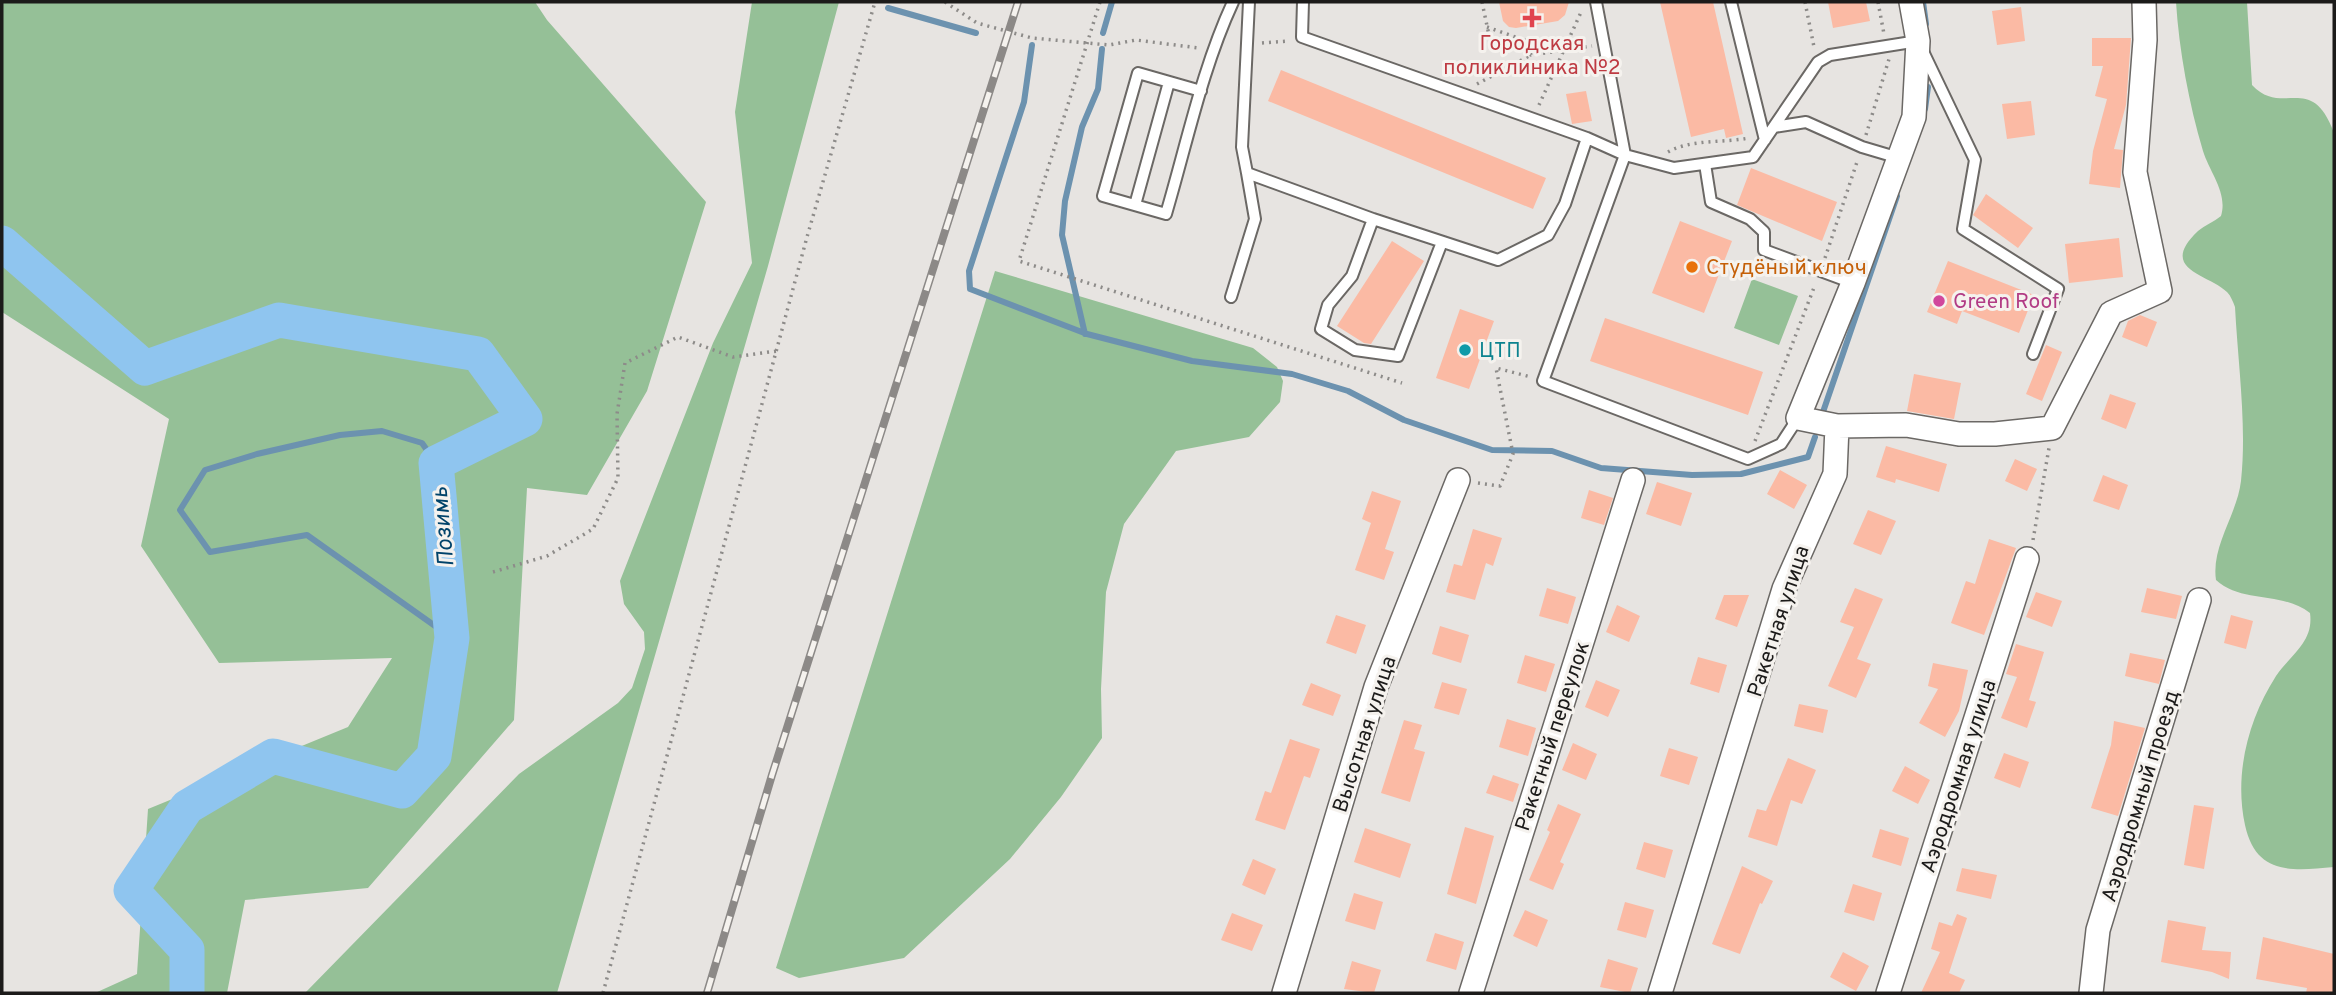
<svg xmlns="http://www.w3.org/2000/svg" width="2336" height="995" font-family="Overpass,sans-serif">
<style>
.green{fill:#95c097}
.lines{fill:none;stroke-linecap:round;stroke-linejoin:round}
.stream{stroke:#6c92af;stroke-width:6}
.river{stroke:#8fc5ef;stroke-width:35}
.building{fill:#fbbaa4}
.lane-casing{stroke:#6b6865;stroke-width:14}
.street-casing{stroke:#6b6865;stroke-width:26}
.path{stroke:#8d8b89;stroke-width:3.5;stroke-dasharray:2 5;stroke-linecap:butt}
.lane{stroke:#fff;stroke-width:10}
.street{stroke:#fff;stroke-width:23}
.rail-casing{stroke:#8c8987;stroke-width:8}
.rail{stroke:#f5f2ee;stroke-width:5;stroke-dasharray:16;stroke-linecap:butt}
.health-dot{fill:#e0444e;stroke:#f5f2ee;stroke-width:2.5}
.food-dot{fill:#e8710a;stroke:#f5f2ee;stroke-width:2.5}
.hotel-dot{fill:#d1479c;stroke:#f5f2ee;stroke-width:2.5}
.culture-dot{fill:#0f9aa8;stroke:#f5f2ee;stroke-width:2.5}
.labels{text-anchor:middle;stroke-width:6;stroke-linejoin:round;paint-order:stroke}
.health-label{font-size:21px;fill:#be3a42;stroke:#f5f2ee}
.food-label{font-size:21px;fill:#c56008;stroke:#f5f2ee;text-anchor:start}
.hotel-label{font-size:21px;fill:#b23c85;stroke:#f5f2ee;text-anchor:start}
.culture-label{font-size:21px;fill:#0d838f;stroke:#f5f2ee;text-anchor:start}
.street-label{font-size:21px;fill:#1c1b1a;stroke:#f5f2ee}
.water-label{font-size:23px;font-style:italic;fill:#00436a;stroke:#f5f2ee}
</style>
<rect width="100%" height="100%" fill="#e7e4e1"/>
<!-- green -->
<path class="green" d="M2,2H535L547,20L706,202L647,391L587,495L527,488L514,720L368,888L245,900L227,993H95L137,974L148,809L348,727L392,658L219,663L141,546L169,419L2,312Z
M752,2H839L768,266L557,993H305L519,774L618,703L632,688L645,649L644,632L624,604L620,581L713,343L752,263L735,112Z
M2176,2H2247L2252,85C2283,118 2311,71 2334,133V867C2291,871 2256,875 2245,825C2234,774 2248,720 2276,676C2291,654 2314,642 2310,613C2282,591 2243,604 2216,580C2211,546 2237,515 2241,481C2247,425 2238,364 2235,307C2233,302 2231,296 2227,292C2209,274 2157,270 2198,231C2205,225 2214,222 2221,216C2228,193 2210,173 2203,151C2189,104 2179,50 2176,2Z
M995,271L1253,348L1277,367L1283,381L1280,402L1249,437L1176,451L1124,524L1106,592L1101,689L1102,738L1061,797L1010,859L904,958L799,978L776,968Z
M1752,279L1798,296L1779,345L1734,328Z"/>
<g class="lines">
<!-- stream -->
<path class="stream" d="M1923,2L1926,24
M888,8L976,33
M1103,33L1112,2
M1032,45L1024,102L969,271L970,289L1087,334L1192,361L1292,374L1348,391L1404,420L1492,450L1552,451L1601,468L1692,475L1741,474L1808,457L1815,437
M1925,109L1928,87
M1085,334L1062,235L1065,201L1082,127L1098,89L1102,49
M1823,412L1897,196
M436,463L422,443L382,431L340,435L257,454L205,470L180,510L210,552L307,535L452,638"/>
<!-- river -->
<path class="river" d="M2,243L145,368L279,320L478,354L525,419L436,463L452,638L434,756L402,791L273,756L187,807L131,890L187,950V993"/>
</g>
<!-- building -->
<path class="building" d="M1499,2H1569L1565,15L1558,21L1516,28L1509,27L1503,21Z
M1660,2H1713L1743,134L1726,138L1724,129L1691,137Z
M1828,2H1866L1870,21L1833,28Z
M2021,7L2025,41L1997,45L1992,11Z
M2092,38H2131L2126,105L2114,149L2123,150L2120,188L2089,184L2093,151L2107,99L2095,96L2103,66H2092Z
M1281,70L1546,178L1533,209L1268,101Z
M1586,91L1592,121L1572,124L1566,94Z
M2031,101L2035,135L2007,139L2002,104Z
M1751,168L1837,202L1822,241L1737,205Z
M1986,194L2033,228L2018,248L1973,215Z
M1680,221L1732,241L1704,313L1652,293Z
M2119,238L2123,277L2069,283L2065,244Z
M1392,241L1424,261L1371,344L1364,343L1337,326Z
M1948,261L2034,295L2019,333L1962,311L1957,324L1927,312Z
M1460,309L1494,321L1469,389L1436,378Z
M2140,315L2157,322L2147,347L2122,337L2128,321Z
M1605,318L1763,372L1748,415L1590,361Z
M2046,345L2062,352L2042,401L2026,394Z
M1914,374L1961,383L1954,419L1907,411Z
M2110,394L2136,403L2126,429L2101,419Z
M1886,446L1947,464L1939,492L1896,479L1895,483L1876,477Z
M2015,459L2037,469L2027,491L2005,481Z
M1780,470L1807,485L1794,509L1767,494Z
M2103,475L2128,485L2119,510L2093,501Z
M1657,482L1692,493L1681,526L1646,514Z
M1589,490L1613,498L1604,525L1581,518Z
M1372,491L1401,501L1385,549L1394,552L1384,580L1355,570L1371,523L1362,519Z
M1868,510L1896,521L1881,555L1853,544Z
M1473,529L1502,538L1493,566L1486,563L1475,600L1446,592L1454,564L1462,566Z
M1989,539L2016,548L1984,635L1951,623L1966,581L1975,584Z
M1547,588L1576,597L1568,624L1539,616Z
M1855,588L1883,599L1857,659L1871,664L1856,698L1828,686L1854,627L1840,622Z
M2147,588L2182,596L2176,619L2141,612Z
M2036,592L2062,601L2052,627L2026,617Z
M1724,595H1749L1737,627L1715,619Z
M1617,605L1640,616L1629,642L1606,632Z
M1336,615L1366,625L1356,654L1326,643Z
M2231,615L2253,621L2246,649L2224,643Z
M1440,626L1469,635L1461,663L1432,654Z
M2016,644L2044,652L2029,700L2036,702L2027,728L2001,718L2017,677L2006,674Z
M2130,653L2165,660L2159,684L2125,676Z
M1525,655L1555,664L1546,692L1517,683Z
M1698,657L1727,665L1719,693L1690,684Z
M1933,663L1968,670L1959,711L1945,737L1919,723L1938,689L1928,686Z
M1596,680L1620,690L1608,717L1585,707Z
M1442,682L1467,689L1459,715L1434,708Z
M1311,683L1341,695L1333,716L1302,705Z
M1799,704L1828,710L1823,733L1794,726Z
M1507,719L1536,728L1528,756L1499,747Z
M1404,720L1422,725L1414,749L1425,752L1410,802L1381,793Z
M2114,721L2145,728L2118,816L2091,808L2111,745Z
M1290,739L1320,749L1310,778L1304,776L1285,830L1255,820L1265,791L1271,793Z
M1573,743L1597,754L1586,780L1562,770Z
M1669,748L1698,757L1689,785L1660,776Z
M2004,753L2029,762L2020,788L1994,778Z
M1788,758L1816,770L1802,804L1791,800L1777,846L1748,837L1757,809L1766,811Z
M1905,766L1930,780L1918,804L1892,791Z
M1493,775L1519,784L1513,802L1486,793Z
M1558,804L1581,814L1560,862L1564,864L1553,890L1529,880L1550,832L1547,830Z
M2194,805L2214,808L2204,869L2184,865Z
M1465,827L1494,836L1476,904L1447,894Z
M1365,828L1411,844L1400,878L1354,862Z
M1880,829L1909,838L1901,866L1872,857Z
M1644,842L1673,850L1665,878L1636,869Z
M1253,859L1276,869L1265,895L1242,885Z
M1742,866L1773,881L1762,904L1760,903L1740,954L1712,944Z
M1962,868L1997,875L1991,899L1956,891Z
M1853,884L1882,893L1874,921L1844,912Z
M1354,893L1383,902L1375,930L1345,921Z
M1625,902L1654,910L1646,938L1617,930Z
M1525,910L1548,920L1537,947L1513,936Z
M1232,913L1263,925L1252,951L1221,940Z
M1957,914L1967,918L1949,973L1965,980L1959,993H1921L1940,952L1931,949L1939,922L1952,926Z
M2168,920L2206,927L2202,950L2231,952L2229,979L2212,972L2161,962Z
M1435,933L1464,942L1456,970L1426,961Z
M2263,937L2334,954V993H2306L2307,988L2256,979Z
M1843,952L1869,966L1856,991L1830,977Z
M1608,959L1638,968L1630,993L1600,987Z
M1352,961L1381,970L1374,993L1344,989Z"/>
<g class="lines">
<!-- lane casing -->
<g class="lane-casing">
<path id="lane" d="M1249,2L1242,147L1247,173L1373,219L1498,260L1548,235L1565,204L1587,138
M1303,2L1302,37L1587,138L1625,155L1674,168L1753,157L1818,62L1830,55L1918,41L1975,160L1963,229L2058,289L2033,354
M1596,2L1625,155L1543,381L1748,459L1781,444L1798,418
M1731,2L1765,140
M1201,91L1138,73L1103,196L1166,214C1187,143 1202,69 1233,2
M1774,127L1806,122L1862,147L1899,158
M1705,164L1711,202L1750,219L1764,232V250L1853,283
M1135,205L1169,82
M1373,219L1352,276L1328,305L1321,329L1355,350L1398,356L1442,242
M1231,297L1255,219L1247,173"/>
</g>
<!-- street casing -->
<g class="street-casing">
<path id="street" d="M1837,426L1906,425L1959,434H1995L2052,428L2111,313L2160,291L2135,172L2145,40L2144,2
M1284,993L1376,687L1458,480
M1471,993L1633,480
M1660,993L1784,589L1835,474L1837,426L1798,418L1853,283L1914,117L1918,41L1911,2
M1888,993L2027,559
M2091,993L2098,930L2199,600"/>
</g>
<!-- path -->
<path class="path" d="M945,2L977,23L1032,38L1109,45L1136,40L1199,48
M1100,2L1019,261L1402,383
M1482,2L1490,40L1500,48L1526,40
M1805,2L1814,47
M1878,2L1884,34
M1487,27L1524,40
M1526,40L1531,55L1592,46
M1262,43L1289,41
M1477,84L1531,55
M1539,105L1582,10
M1866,135L1889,59
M1668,152C1691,139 1723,143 1749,138
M1825,258L1858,159
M1755,441L1815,285
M1478,483L1500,486L1513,454L1496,368L1531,377
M2033,540L2049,448
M493,572L547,556L593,529L618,478L617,414L625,363L678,337L733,357L777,351
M603,993L807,237L875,2"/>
<!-- lane -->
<use href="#lane" class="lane"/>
<!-- street -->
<use href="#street" class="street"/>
<!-- rail casing -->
<g class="rail-casing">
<path id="rail" d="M707,993L772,775L1018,2"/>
</g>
<!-- rail -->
<use href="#rail" class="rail"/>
</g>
<!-- markers -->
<path class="health-dot" d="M1528.5 7.5h7v7h7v7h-7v7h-7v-7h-7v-7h7z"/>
<circle class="food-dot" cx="1692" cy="267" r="7"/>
<circle class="hotel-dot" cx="1939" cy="301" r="7"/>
<circle class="culture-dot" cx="1465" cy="350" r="7"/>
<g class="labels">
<!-- health labels -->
<g class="health-label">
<text x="1532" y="50">Городская<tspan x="1532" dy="24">поликлиника №2</tspan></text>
</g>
<!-- food labels -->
<g class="food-label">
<text x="1706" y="274">Студёный ключ</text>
</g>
<!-- hotel labels -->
<g class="hotel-label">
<text x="1953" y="308">Green Roof</text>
</g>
<!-- culture labels -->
<g class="culture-label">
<text x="1479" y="357">ЦТП</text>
</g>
<!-- street labels -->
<g class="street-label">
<text transform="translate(1778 621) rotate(-72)" y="7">Ракетная улица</text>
<text transform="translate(1364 734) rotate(-72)" y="7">Высотная улица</text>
<text transform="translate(1552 736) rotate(-72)" y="7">Ракетный переулок</text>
<text transform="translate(1958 776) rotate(-72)" y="7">Аэродромная улица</text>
<text transform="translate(2140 796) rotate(-73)" y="7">Аэродромный проезд</text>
</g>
<!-- water labels -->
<g class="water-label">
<text transform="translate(442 527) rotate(-95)" y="8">Позимь</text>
</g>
</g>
<!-- border -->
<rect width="2336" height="995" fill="none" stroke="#1c1b1a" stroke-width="7"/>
</svg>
